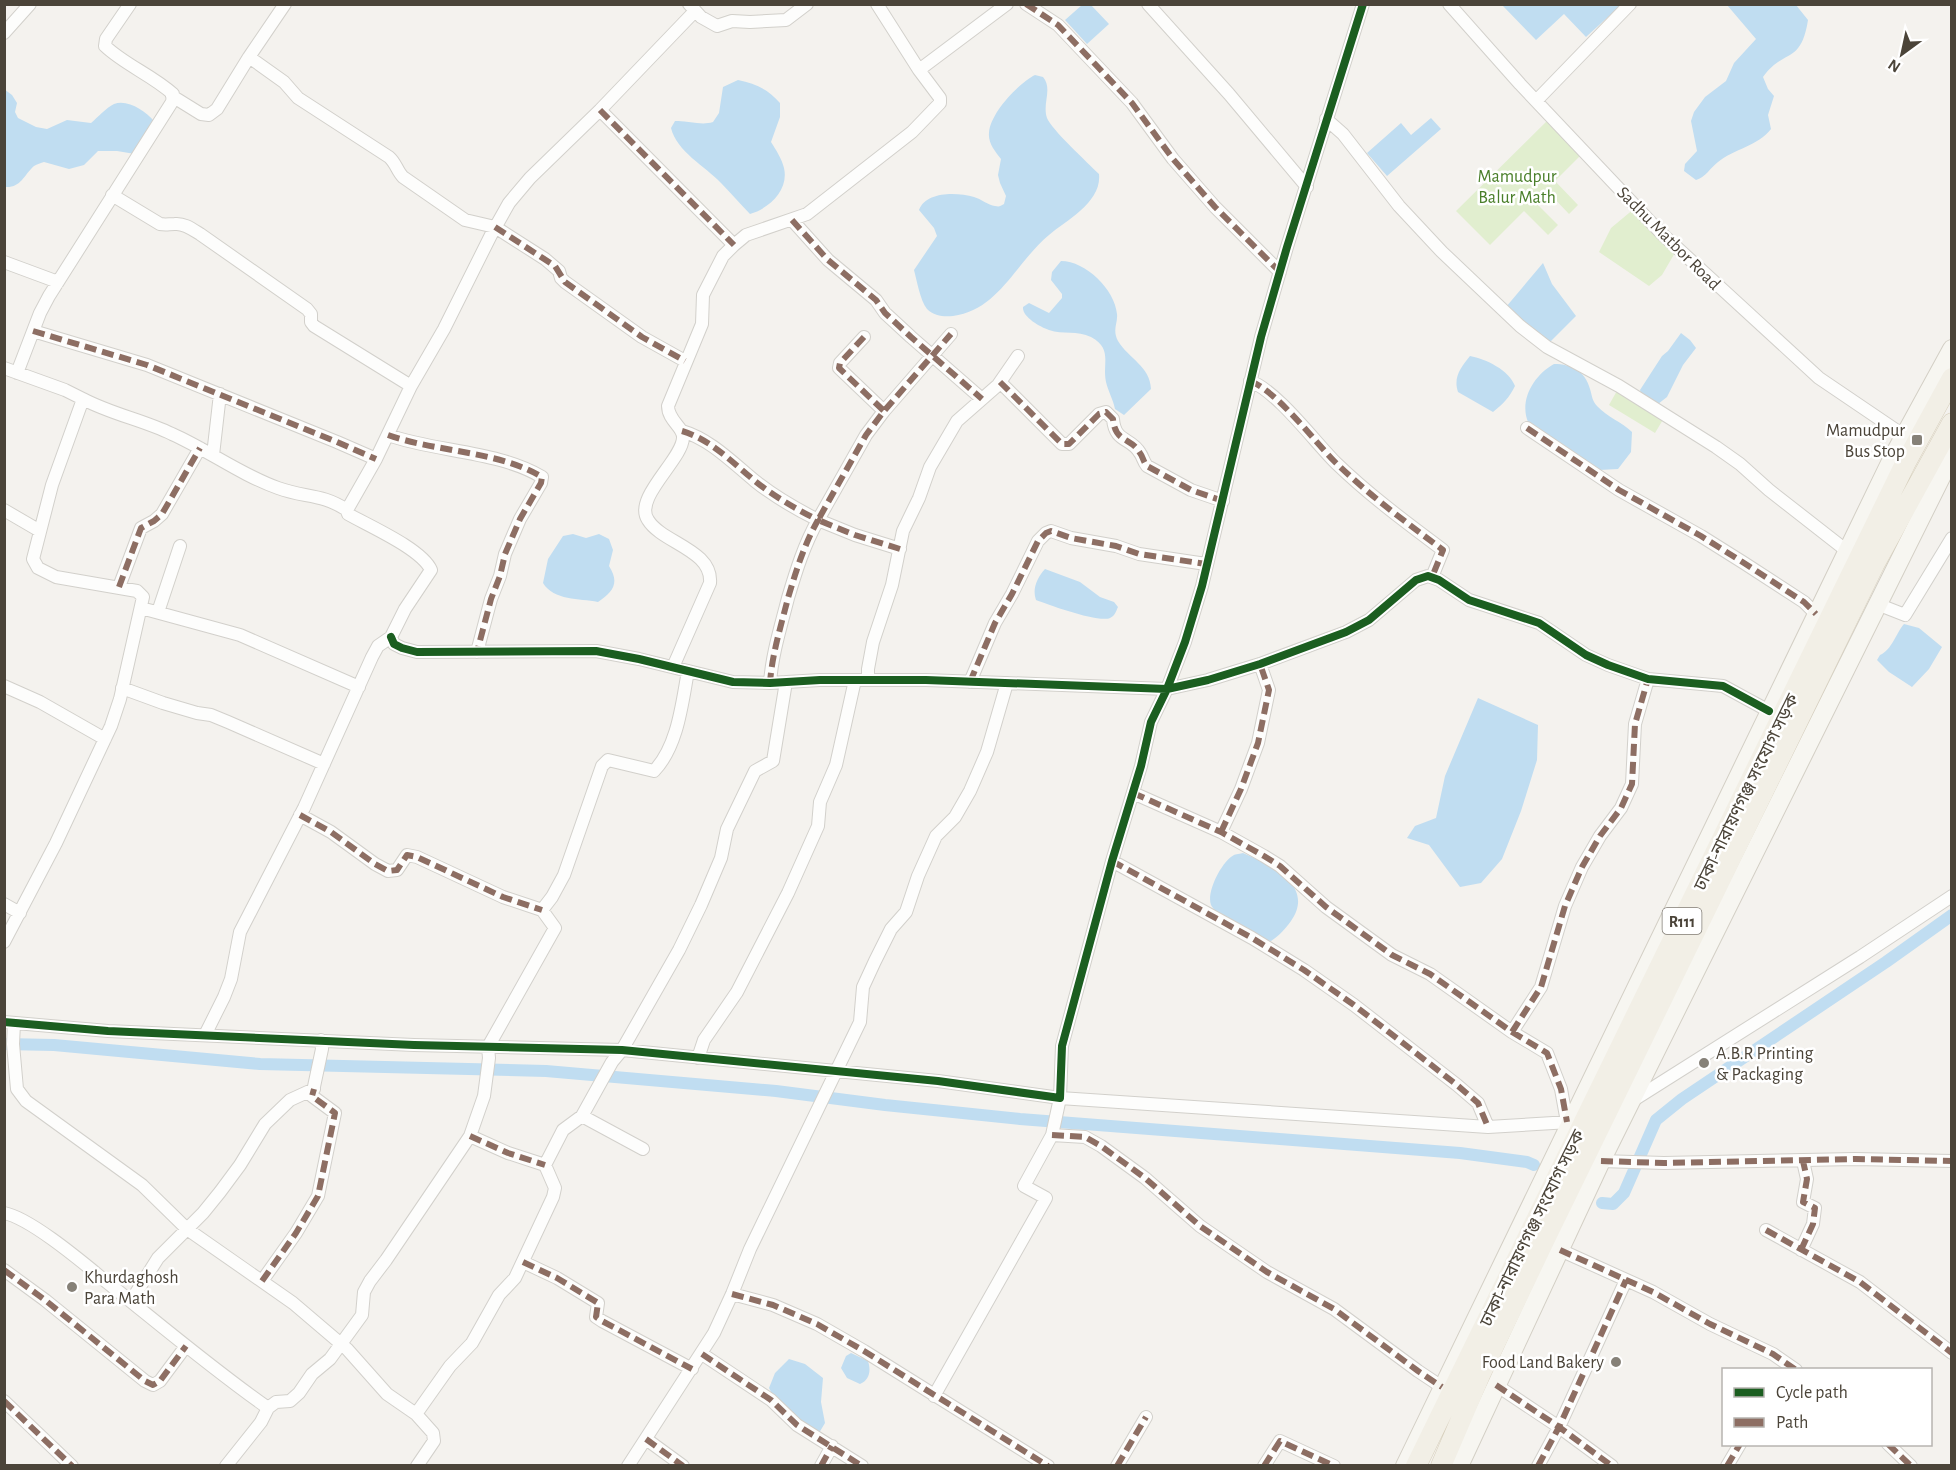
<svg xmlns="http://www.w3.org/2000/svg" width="1956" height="1470" font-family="'Alegreya Sans','Noto Sans Bengali',sans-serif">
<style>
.green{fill:#e1eecf}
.water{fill:#c0ddf1}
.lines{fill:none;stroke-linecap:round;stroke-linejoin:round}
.canal{stroke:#c0ddf1;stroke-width:12}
.street-casing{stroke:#d2d0cb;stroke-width:14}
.secondary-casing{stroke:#d3cfc5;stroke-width:20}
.primary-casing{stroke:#d6cebb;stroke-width:21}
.street{stroke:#fdfdfc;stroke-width:12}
.secondary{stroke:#f7f6f1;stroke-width:18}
.primary{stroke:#f2efe6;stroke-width:20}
.quiet{stroke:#8d6e63;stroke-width:6;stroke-dasharray:12 6;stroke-linecap:butt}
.cycleway-casing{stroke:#fff;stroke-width:11}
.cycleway{stroke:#1b5e20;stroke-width:8}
.poi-dot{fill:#868178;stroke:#fff;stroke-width:2}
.labels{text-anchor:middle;stroke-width:5;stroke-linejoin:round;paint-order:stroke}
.shield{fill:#fff;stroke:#817c74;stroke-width:1.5}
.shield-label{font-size:16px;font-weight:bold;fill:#4b4439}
.park-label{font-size:18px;fill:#4a7f2a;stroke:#fff}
.street-label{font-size:18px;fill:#4b4439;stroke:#fff}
.poi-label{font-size:18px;fill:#4b4439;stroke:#fff;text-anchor:end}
</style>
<rect width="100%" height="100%" fill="#f4f2ee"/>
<!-- green -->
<path class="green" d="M1551,117L1580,156L1555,181L1578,205L1569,214L1548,192L1536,203L1558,225L1548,235L1524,211L1490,245L1456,211Z
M1635,208L1676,251L1662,275L1649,286L1599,252L1611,228Z
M1618,389L1664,418L1655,433L1609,405Z"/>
<!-- water -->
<path class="water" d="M1082,5H1091L1109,24L1087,44L1065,20Z
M1502,5H1621L1586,37L1564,14L1536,40Z
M1727,5H1796L1808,20C1801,65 1784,48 1763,77L1768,89L1774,96L1768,115L1771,129C1758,146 1734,149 1718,162C1711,167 1705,178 1696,180L1684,171L1685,164L1697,151L1691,121L1694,112L1705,97L1726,81L1734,63L1756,39Z
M1035,75L1043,77C1053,89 1042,103 1047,118C1051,129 1088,163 1099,174C1102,202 1067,220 1049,235C1016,262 999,310 953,316C944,317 934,316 927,309C920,300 917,281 914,270L937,236L934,228L919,210C926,191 957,192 974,197C981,199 988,205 995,206C1000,207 1000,206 1004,204L1006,196L1000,183L998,175L1001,159C995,151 988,143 989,133C990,113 1019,83 1035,75Z
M738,80C756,84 768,89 780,103V117L771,142C776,150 782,159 784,168C789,190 770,208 750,214C740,204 731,193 721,183C705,166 677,152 671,128L675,121C688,120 700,126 713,122L719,113L723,87Z
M4,89L12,95L17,103L15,112L18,118L36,127L47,129L67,120L91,123C98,117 106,108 114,104C128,99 145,111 154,121L135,154L117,151H98L84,165L69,169L44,162C41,163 37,164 34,166C23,176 21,188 5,187Z
M1431,118L1441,129L1387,176L1367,153L1401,123L1411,135Z
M1061,261C1086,261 1115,290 1117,314C1118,324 1112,329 1118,341C1129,359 1150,366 1151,389L1124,415L1115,409C1113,399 1108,391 1106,382C1102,363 1113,349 1091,337C1077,330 1063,335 1049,330C1040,327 1022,317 1023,307L1029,303L1049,313L1062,298V294L1051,280L1052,272Z
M1543,263L1552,284L1576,316L1549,343L1506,307Z
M1681,333L1690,340L1696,348L1683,365L1667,397L1658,404L1641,393L1640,390L1662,356L1668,351Z
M1470,356C1486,359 1509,370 1515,386C1509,398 1503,404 1493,412L1458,392C1453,377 1461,367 1470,356Z
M1554,364C1572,364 1585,371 1590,389C1592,395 1592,401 1597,406C1607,417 1622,422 1632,432L1631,452L1618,469L1599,470L1528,422C1519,400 1534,375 1554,364Z
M573,534L586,538L599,534L609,539L613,550L609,566C620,583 613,592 598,602C579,598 554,601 543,583L548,559L563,536Z
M1045,569L1080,582L1100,597L1114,602L1118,607C1116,611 1115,616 1110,618C1099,623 1049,605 1036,600C1032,589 1037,578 1045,569Z
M1904,624L1919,628L1942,647L1929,669L1912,687L1889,672L1877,660L1880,655C1892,650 1896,633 1904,624Z
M1478,698L1538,725L1537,760L1521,811L1502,859L1481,883L1460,887L1429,845L1407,838L1415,826L1436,818L1445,776Z
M1243,853C1269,864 1316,885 1291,921C1285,929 1280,935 1271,941C1258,939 1216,917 1211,905C1206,892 1222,861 1234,855C1235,854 1241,854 1243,853Z
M851,1353L868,1361C871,1370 870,1380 860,1384L847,1378L841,1368L846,1356Z
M789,1359L805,1364L823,1378L821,1402L825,1423L819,1433C803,1424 777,1405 769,1388L775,1373Z"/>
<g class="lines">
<!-- canal -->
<path class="canal" d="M4,1044L54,1045L260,1064L546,1071L776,1091L885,1105L1020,1119L1460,1153L1527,1162L1534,1165
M1602,1203L1613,1204L1624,1193L1656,1120L1682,1099L1886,962L1952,915"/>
<!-- street casing -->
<g class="street-casing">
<path id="street" d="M689,4L701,17L717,26L732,21L750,22L786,20L807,4
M1026,4L1058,25L1132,103L1173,159L1215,207L1280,272
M1148,4L1229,94L1307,187
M1449,4L1520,84L1661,233L1819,378L1909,439
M4,33L30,4
M249,57L285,4
M919,70L1007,4
M172,96L201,114L209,115L217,109L249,57L284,82L298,98L389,157C396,163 397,171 403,177L465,220L495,227L545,259L559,271L561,278L565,282L642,337L685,361
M1536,101L1630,4
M600,110L734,245
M1326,119L1343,134L1399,206L1442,252L1520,326L1547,347L1619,386L1716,447L1740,464L1769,490L1847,551
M112,195L160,224C166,225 169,224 175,224C184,223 192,229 200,234L307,309L311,314V322L314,326L411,386
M792,220L828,260L876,300L885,313L911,337L982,399
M4,262L58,282
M33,331L147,365L337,442L376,459
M864,337L840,363L839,368L884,411
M4,368L65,390L83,399L52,485L33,559L38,568L56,577L137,591L143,597L120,699L111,726L56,843L4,942
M17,373L40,313L49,296L172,102L173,94C152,75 125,65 105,46L106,39L130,4
M1250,381C1277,391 1314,441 1336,463C1369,495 1407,523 1443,550L1432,577
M1000,382L1062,444H1069L1099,414L1106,412L1113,419C1115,443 1131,437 1140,453C1143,457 1143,461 1147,466L1191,490L1223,501
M83,399C111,414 143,420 172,434C208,450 241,475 278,488C305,498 321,493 347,510L348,514C369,526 422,549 431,570L405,609L391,637L378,646L372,657L304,808L240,932L231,979L224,997L205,1035
M1527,428L1619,490L1701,536L1744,563L1804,602L1816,614
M682,431C710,439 733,463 755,481C775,497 796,509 818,520C804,545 796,571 788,598C781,626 772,654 770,683
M388,435C436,452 499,451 542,477L541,483L520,519L505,554L500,576L491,599L477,652
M213,455L220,394
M4,510L40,531
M347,510L376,459L411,386L444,329L491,235L509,203L530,178L600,110L695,11
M900,549L855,535L818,520L866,435L884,411L951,334
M119,587L141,528L154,521L162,514L200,448
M1877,604L1905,615L1952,538
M141,608L240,635L359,687
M158,612L180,546
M391,637L394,644L402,648L417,652L596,651L639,659L733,682L770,683L820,680H926L1167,689L1208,680L1260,664L1346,632L1369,620L1416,580L1428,576L1439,580L1469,600L1539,623L1586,655L1608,665L1648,679L1723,686L1769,711
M673,667L710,583C713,550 662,543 648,520C633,498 682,460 683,438C684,427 668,421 668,406L702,324L703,295L723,256L734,245L746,235L807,214L912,132L940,103V98L919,70L877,4
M868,680V669L873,642L892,585L903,531L919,498L930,467L957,421L998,385L1018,356
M970,682L995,623L1012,594L1038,541L1046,533L1051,531L1071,538L1116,546L1139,554L1206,564
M4,686L40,702L105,739
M122,688L163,703L197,713L211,715L228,722L324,764
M1133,793L1221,832L1264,856L1280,866L1326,907L1392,955L1430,974L1512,1032L1547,1053L1561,1089L1567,1122
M300,815L331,832L375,864L388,871L397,870L407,855L417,857L503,897L542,910
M1221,832L1241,789L1258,743L1269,690L1260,664
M1112,861L1252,938L1304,970L1354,1005L1457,1085L1478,1103L1488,1127
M4,904L20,913
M4,1022L108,1031L414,1045L622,1050L938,1081L1060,1098L1062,1046L1112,861L1141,766L1151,722L1167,689L1185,642L1202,586L1261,337L1287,247L1363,4
M14,1023L13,1044L17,1089L26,1101L142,1185L187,1229L293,1303L347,1349L387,1394L416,1414
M1512,1032L1541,987L1565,906L1582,867L1600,836L1621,808L1632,784L1635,724L1648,679
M698,1058L704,1040L737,992L788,893L818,826L820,802L836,765L855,680
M1632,1101L1860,957L1952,896
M582,1116L643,1149
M1052,1135L1085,1137L1101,1146L1145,1178L1200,1226L1267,1272L1334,1309L1418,1371L1442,1387
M470,1136L508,1153L545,1165
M1601,1161L1664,1163L1855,1159L1952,1161
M4,1213C30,1218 81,1261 103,1279C157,1322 211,1368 268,1408
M1766,1230L1860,1282L1952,1353
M1560,1250L1653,1292L1710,1324L1773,1354L1796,1370
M1801,1250L1813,1224L1815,1208L1803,1202L1807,1179L1803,1161
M523,1262L557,1278L598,1303L596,1317L602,1321L692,1369
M4,1270L45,1300L145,1381L153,1385L160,1381L186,1346
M262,1281L296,1233L318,1196L335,1113L312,1096L322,1049L321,1040
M732,1294L773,1305L817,1324L864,1351L1048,1466
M131,1301L158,1258L203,1213L220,1192L240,1165L265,1124L290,1100L314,1089
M702,1354L771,1400L797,1425L862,1466
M1496,1385L1559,1427L1612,1466
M934,1396L1046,1198L1024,1186L1052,1135L1060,1098L1488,1127L1570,1122
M4,1401L72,1466
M646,1439L683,1466
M1888,1444L1911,1466
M226,1466L261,1422L268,1408L276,1402L290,1401L299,1393L312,1374L330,1359L362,1315L364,1292L370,1281L386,1260L470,1136L484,1096L489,1058L488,1047L555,928L542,910L552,897L564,875L602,766L608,760L654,771C678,746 682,703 688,671
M417,1466L434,1441L433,1433L416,1414L450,1366L472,1343L499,1295L515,1278L553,1197L555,1188L545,1165L563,1130L582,1116L612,1062L622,1050L679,950L701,905L721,858L727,829L755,771L773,761L786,682
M628,1466L714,1333L732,1294L750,1249L860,1022L863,987L875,961L891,929L906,912L918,876L936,836L955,817L970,791L987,752L1007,683
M821,1466L832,1446
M1117,1466L1146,1417
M1264,1466L1280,1441L1334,1466
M1538,1466L1559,1427L1626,1280
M1727,1466L1740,1444"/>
</g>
<!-- secondary casing -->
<g class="secondary-casing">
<path id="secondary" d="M1405,1466L1894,455L1952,349
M1459,1466L1601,1161L1952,455"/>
</g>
<!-- primary casing -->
<g class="primary-casing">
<path id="primary" d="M1416,1466L1905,464L1952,378
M1441,1466L1480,1375L1544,1241L1874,565L1952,423"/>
</g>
<!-- street -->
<use href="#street" class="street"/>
<!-- secondary -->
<use href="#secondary" class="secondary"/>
<!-- primary -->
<use href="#primary" class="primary"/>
<!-- quiet -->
<path class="quiet" d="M1026,4L1058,25L1132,103L1173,159L1215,207L1280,272
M600,110L734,245
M792,220L828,260L876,300L885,313L911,337L982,399
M495,227L555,266L565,282L642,337L685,361
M33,331L147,365L337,442L376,459
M864,337L840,363L839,368L884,411
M1250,381C1277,391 1314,441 1336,463C1369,495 1407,523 1443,550L1432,577
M1000,382L1062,444H1069L1099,414L1106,412L1113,419C1115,443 1131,437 1140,453C1143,457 1143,461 1147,466L1191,490L1223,501
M1527,428L1619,490L1701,536L1744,563L1804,602L1816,614
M682,431C710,439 733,463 755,481C775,497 796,509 818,520C804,545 796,571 788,598C781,626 772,654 770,683
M388,435C436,452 499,451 542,477L541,483L520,519L505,554L500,576L491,599L477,652
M900,549L855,535L818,520L866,435L884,411L951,334
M119,587L141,528L154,521L162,514L200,448
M970,682L995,623L1012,594L1038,541L1046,533L1051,531L1071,538L1116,546L1139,554L1206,564
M1133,793L1221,832L1264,856L1280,866L1326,907L1392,955L1430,974L1512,1032L1547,1053L1561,1089L1567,1122
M300,815L331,832L375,864L388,871L397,870L407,855L417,857L503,897L542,910
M1221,832L1241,789L1258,743L1269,690L1260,664
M1112,861L1252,938L1304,970L1354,1005L1457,1085L1478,1103L1488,1127
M1512,1032L1541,987L1565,906L1582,867L1600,836L1621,808L1632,784L1635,724L1648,679
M1052,1135L1085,1137L1101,1146L1145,1178L1200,1226L1267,1272L1334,1309L1418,1371L1442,1387
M470,1136L508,1153L545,1165
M1601,1161L1664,1163L1855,1159L1952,1161
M1766,1230L1860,1282L1952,1353
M1560,1250L1653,1292L1710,1324L1773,1354L1796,1370
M1801,1250L1813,1224L1815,1208L1803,1202L1807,1179L1803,1161
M523,1262L557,1278L598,1303L596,1317L602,1321L692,1369
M4,1270L45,1300L145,1381L153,1385L160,1381L186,1346
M262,1281L296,1233L318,1196L335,1113L312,1096L314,1089
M732,1294L773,1305L817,1324L864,1351L1048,1466
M702,1354L771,1400L797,1425L862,1466
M1496,1385L1559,1427L1612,1466
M4,1401L72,1466
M646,1439L683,1466
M1888,1444L1911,1466
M821,1466L832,1446
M1117,1466L1146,1417
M1264,1466L1280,1441L1334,1466
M1538,1466L1559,1427L1626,1280
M1727,1466L1740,1444"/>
<!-- cycleway casing -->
<g class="cycleway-casing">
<path id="cycleway" d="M391,637L394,644L402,648L417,652L596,651L639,659L733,682L770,683L820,680H926L1167,689L1208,680L1260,664L1346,632L1369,620L1416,580L1428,576L1439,580L1469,600L1539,623L1586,655L1608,665L1648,679L1723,686L1769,711
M4,1022L108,1031L414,1045L622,1050L938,1081L1060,1098L1062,1046L1112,861L1141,766L1151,722L1167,689L1185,642L1202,586L1261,337L1287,247L1363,4"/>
</g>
<!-- cycleway -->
<use href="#cycleway" class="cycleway"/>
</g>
<!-- markers -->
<g class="poi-dot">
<rect x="1911" y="434" width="12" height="12" rx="3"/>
<circle cx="1704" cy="1063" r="6"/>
<circle cx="72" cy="1287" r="6"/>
<circle cx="1616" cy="1362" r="6"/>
</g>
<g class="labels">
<!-- shield labels -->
<rect class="shield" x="1662.5" y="908" width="39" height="26" rx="4.5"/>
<g class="shield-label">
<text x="1682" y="927">R111</text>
</g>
<!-- park labels -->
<g class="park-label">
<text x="1517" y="182">Mamudpur<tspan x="1517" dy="21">Balur Math</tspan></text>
</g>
<!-- street labels -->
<g class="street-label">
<text transform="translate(1669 238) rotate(45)" y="6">Sadhu Matbor Road</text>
<text transform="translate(1746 792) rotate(-64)" y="6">ঢাকা-নারায়ণগঞ্জ সংযোগ সড়ক</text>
<text transform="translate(1532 1228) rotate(-64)" y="6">ঢাকা-নারায়ণগঞ্জ সংযোগ সড়ক</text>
</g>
<!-- poi labels -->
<g class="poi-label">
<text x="1905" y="436">Mamudpur<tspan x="1905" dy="21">Bus Stop</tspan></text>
<text x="1716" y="1059" text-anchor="start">A.B.R Printing<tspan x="1716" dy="21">&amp; Packaging</tspan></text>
<text x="84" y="1283" text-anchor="start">Khurdaghosh<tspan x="84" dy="21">Para Math</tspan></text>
<text x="1604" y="1368">Food Land Bakery</text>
</g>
</g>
<!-- border -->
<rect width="1956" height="1470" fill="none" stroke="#4b4439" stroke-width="12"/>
<!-- legend -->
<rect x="1722" y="1368" width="210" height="78" fill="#ffffff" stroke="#b7b4b0" stroke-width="1.5"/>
<rect x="1734" y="1388" width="30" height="9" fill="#1b5e20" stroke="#b7b4b0" stroke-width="1.5"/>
<text x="1776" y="1398" font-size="18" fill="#4b4439">Cycle path</text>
<rect x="1734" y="1418" width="30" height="9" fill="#8d6e63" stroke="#b7b4b0" stroke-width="1.5"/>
<text x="1776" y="1428" font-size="18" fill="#4b4439">Path</text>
<!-- north arrow -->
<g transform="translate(1902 54) rotate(213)" stroke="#ffffff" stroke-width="4.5" paint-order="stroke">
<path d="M0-4.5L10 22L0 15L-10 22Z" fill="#4b4439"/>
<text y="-9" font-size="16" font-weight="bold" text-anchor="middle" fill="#4b4439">N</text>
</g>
</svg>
